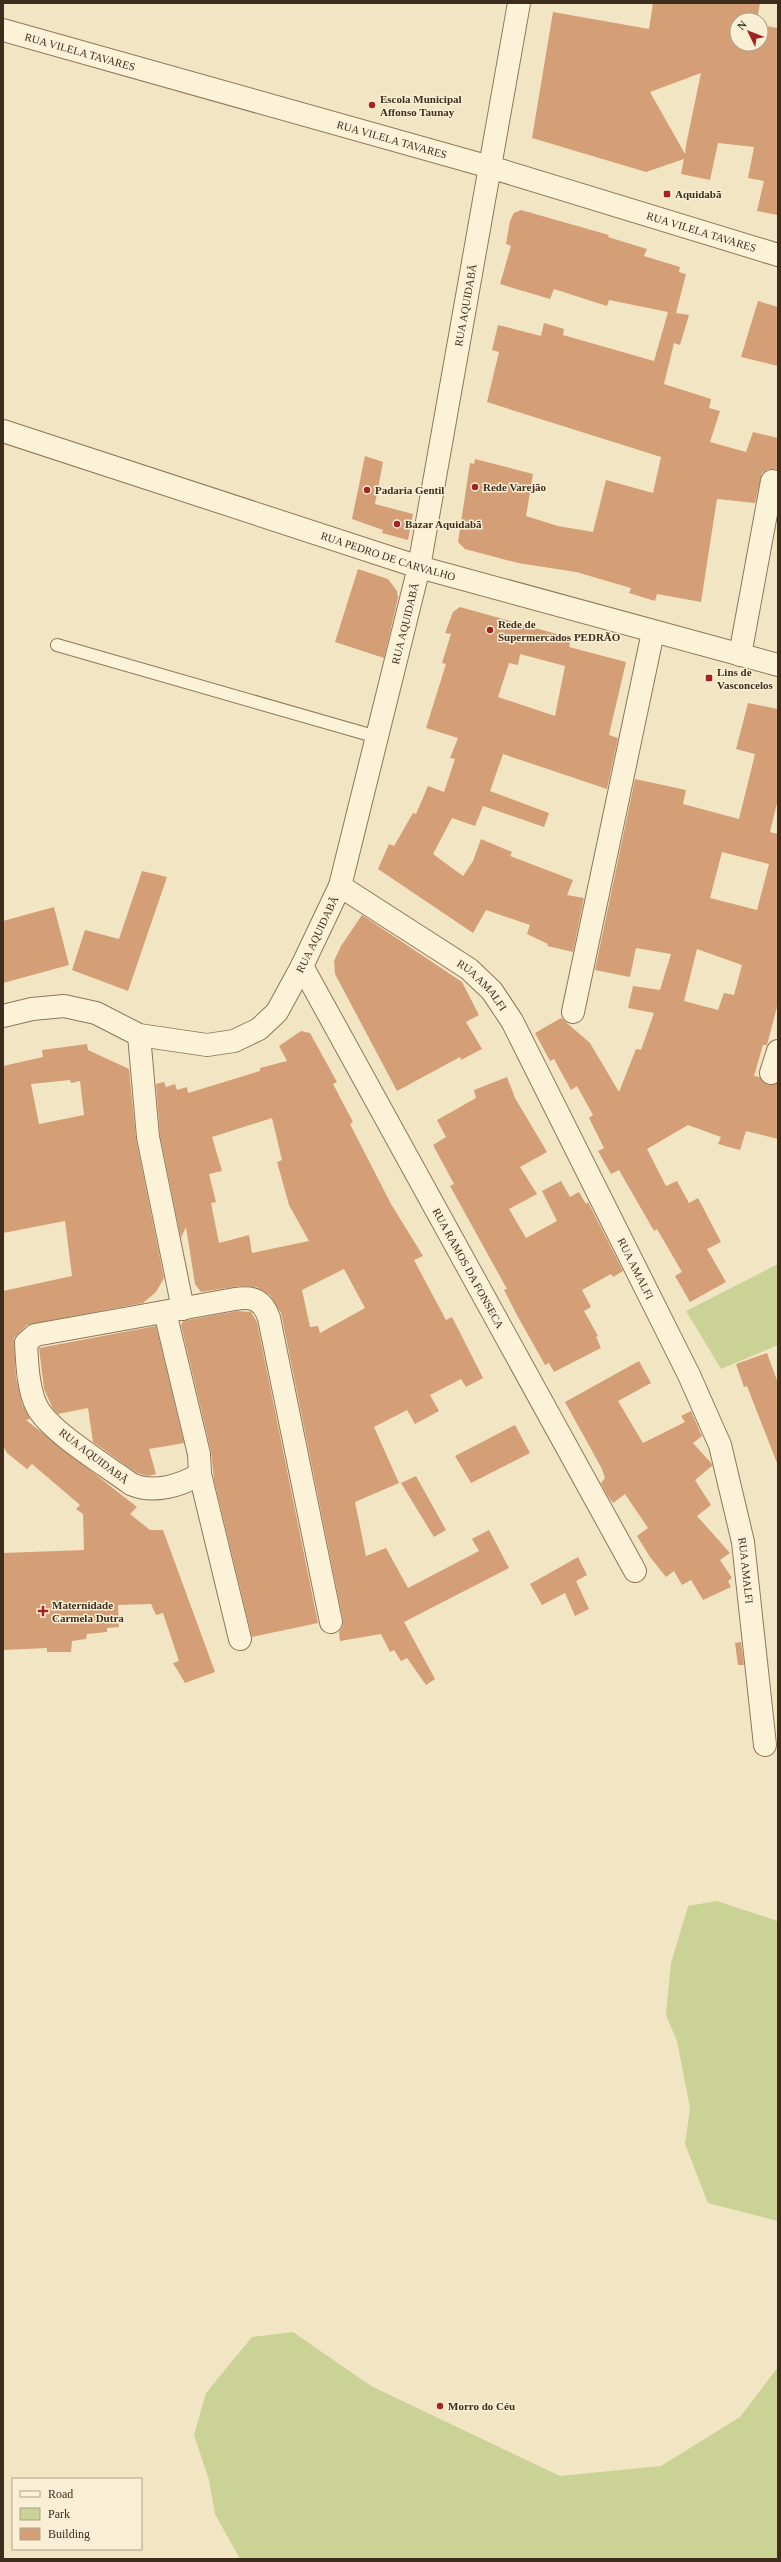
<svg xmlns="http://www.w3.org/2000/svg" width="781" height="2562" font-family="'Times New Roman',serif">
<style>
.green{fill:#cad296}
.building{fill:#d49f76;fill-rule:evenodd}
.lines{fill:none;stroke-linecap:round;stroke-linejoin:round}
.service-casing{stroke:#8f7658;stroke-width:14}
.minor-casing{stroke:#8f7658;stroke-width:24}
.tertiary-casing{stroke:#8f7658;stroke-width:24}
.service{stroke:#fcf2d8;stroke-width:12}
.minor{stroke:#fcf2d8;stroke-width:22}
.tertiary{stroke:#fcf2d8;stroke-width:22}
.poi-dot{fill:#a42322;stroke:#f9efd4;stroke-width:1.5}
.labels{text-anchor:middle;stroke-width:3;stroke-linejoin:round;paint-order:stroke}
.street-label{font-size:11px;fill:#3e2d1d;stroke:#f9efd4}
.poi-label{font-size:11px;font-weight:bold;fill:#3e2d1d;stroke:#f9efd4;text-anchor:start}
</style>
<rect width="100%" height="100%" fill="#f2e5c4"/>
<!-- green -->
<path class="green" d="M778,1264V1345L721,1369L686,1311Z
M717,1901L778,1921V2221L708,2203L685,2144L690,2108L677,2041L666,2015L671,1963L688,1906Z
M293,2332L371,2386L560,2476L661,2466L740,2417L778,2367V2559H240L215,2514L209,2480L194,2435L206,2393L252,2337Z"/>
<!-- building -->
<path class="building" d="M653,3H760L757,20H737V44H761V25L778,28V215L757,211L764,181L748,178L754,147L718,143L710,180L681,174L684,159L646,172L532,138L553,12L649,29ZM701,73L686,145L685,154L650,92Z
M521,210L609,235L608,237L647,249L644,256L680,267L679,272L686,274L676,313L689,315L680,345L674,343L664,384L711,399L709,408L720,411L710,442L746,452L753,432L778,438V470L768,469L762,473L755,503L717,499L701,602L657,594L655,601L629,593L631,588L576,572L518,563L465,549L458,542L470,463L474,464L475,459L533,474L526,516L558,526L593,532L606,480L653,493L661,457L487,402L499,352L492,350L498,325L541,336L544,323L564,329L563,335L654,361L668,312L609,300L607,306L554,289L550,299L500,284L511,246L506,244L510,221L514,213Z
M758,301L778,307V366L741,357Z
M365,456L383,462L375,504L413,514L408,540L382,533L383,530L352,519Z
M358,569L388,579L397,591L398,598L384,658L335,642Z
M460,607L571,638L569,647L626,662L609,735L618,738L607,789L503,754L490,791L549,813L544,827L483,806L475,826L452,818L433,854L463,876L473,861L481,839L512,852L510,856L573,880L567,895L584,898L573,952L547,946L548,944L527,934L530,925L486,910L473,933L378,869L389,844L394,846L413,813L416,814L428,786L444,792L455,759L450,758L458,738L426,728L446,664L442,663L451,634L445,633L453,612ZM520,654L565,666L555,716L498,697L509,663L518,665Z
M748,703L778,709V799L770,832L778,834V1003L767,1045H763L754,1076L760,1077L768,1085L778,1083V1139L746,1131L740,1150L718,1144L721,1137L688,1125L647,1149L666,1186L677,1181L689,1203L698,1198L721,1242L707,1249L726,1282L690,1302L675,1276L682,1272L657,1229L654,1231L619,1170L611,1174L598,1151L604,1148L589,1118L593,1115L577,1086L571,1090L554,1059L550,1061L535,1033L561,1018L590,1043L619,1092L636,1049L641,1050L654,1013L628,1008L633,986L660,990L671,954L636,948L630,977L595,970L635,779L686,790L683,804L739,819L755,754L736,749ZM722,852L769,864L757,910L710,898ZM697,949L742,965L734,995L724,993L718,1010L684,1001Z
M142,871L167,877L128,991L72,970L85,930L119,939Z
M54,907L69,965L3,983V921Z
M362,915L462,982L479,1015L466,1022L482,1049L461,1060L460,1057L397,1091L335,974L334,961L341,946Z
M301,1031L310,1033L337,1082L333,1084L353,1122L350,1124L391,1204L423,1256L414,1260L446,1320L452,1317L483,1378L466,1387L461,1379L430,1395L439,1411L415,1424L407,1410L374,1427L399,1483L355,1502L366,1556L386,1548L408,1588L479,1551L472,1539L489,1530L509,1568L404,1622L435,1679L426,1685L407,1658L401,1661L394,1650L390,1652L381,1634L340,1641L339,1632L343,1626V1620L281,1313L270,1295L257,1287L240,1286L201,1292L195,1284L186,1227L181,1238L160,1135L156,1084L164,1082L166,1087L175,1084L177,1090L187,1087L188,1093L260,1071V1068L287,1061L279,1046ZM272,1118L282,1160L277,1162L289,1205L309,1241L252,1253L249,1235L219,1243L211,1203L216,1202L209,1174L222,1171L212,1137ZM344,1269L365,1308L320,1333L318,1326L310,1327L302,1290Z
M87,1044L88,1050L129,1069L136,1139L164,1278L156,1292L143,1303L27,1325L14,1338L16,1378L22,1404L30,1419L26,1420L137,1507L130,1514L150,1530H163L215,1672L185,1683L173,1663L179,1661L163,1613L156,1615L151,1604L118,1605L119,1627L107,1628V1632L87,1634L86,1639L72,1641L71,1652H47V1648L3,1650V1553L84,1550L83,1514L76,1509L80,1505L32,1464L27,1469L7,1453L3,1446V1291L72,1276L65,1221L3,1233V1066L43,1057L42,1050ZM70,1080L71,1083L80,1081L84,1115L39,1124L31,1084Z
M507,1077L515,1098L547,1152L520,1167L537,1194L509,1209L526,1238L557,1221L542,1191L561,1181L570,1197L579,1192L586,1204L588,1202L623,1271L613,1277L611,1274L582,1290L591,1307L584,1311L598,1336L596,1337L601,1348L554,1372L549,1363L545,1365L518,1317L504,1290L507,1289L450,1186L454,1184L433,1145L446,1137L437,1120L476,1098L474,1090Z
M237,1311L251,1312L257,1322L318,1623L252,1637L214,1480L211,1451L181,1325L183,1321Z
M156,1326L184,1443L149,1449L156,1474L149,1476L137,1473L93,1442L88,1408L58,1414L53,1409L44,1389L39,1348Z
M767,1353L778,1383L777,1463L747,1386L744,1387L736,1364Z
M639,1361L651,1383L618,1401L643,1443L685,1422L681,1416L691,1411L702,1436L693,1443L712,1464V1466L695,1480L711,1505L697,1516L730,1553L720,1560L732,1578L728,1581L731,1587L703,1600L691,1580L682,1585L674,1571L666,1577L650,1557L637,1536L648,1528L625,1494L613,1503L607,1495L601,1483L605,1478L602,1469L565,1402Z
M515,1425L530,1453L471,1483L455,1456Z
M416,1476L446,1530L434,1537L401,1483Z
M578,1557L587,1575L576,1581L589,1609L575,1616L565,1593L542,1605L530,1584Z
M741,1642L744,1665H738L735,1643Z"/>
<g class="lines">
<!-- service casing -->
<g class="service-casing">
<path id="service" d="M57,645L377,737"/>
</g>
<!-- minor casing -->
<g class="minor-casing">
<g id="minor">
<path d="M740,655L772,481"/>
<path id="s1" d="M340,886L469,969L492,991L512,1021L689,1375L720,1445L743,1542L765,1745"/>
<path id="s2" d="M302,966L635,1571"/>
<path d="M573,1012L653,632"/>
<path id="s3" d="M3,1016L32,1009L64,1006L96,1013L139,1035L207,1045L234,1041L259,1029L277,1012L302,966L340,886L419,567L519,3"/>
<path d="M139,1035L148,1137L183,1309"/>
<path d="M771,1073L778,1051"/>
<path d="M165,1312L199,1454L200,1474C180,1486 153,1494 131,1484C107,1466 50,1432 37,1407C28,1390 27,1362 26,1343L35,1335L235,1299C253,1296 263,1300 269,1318L331,1622"/>
<path d="M200,1474L240,1639"/>
</g>
</g>
<!-- tertiary casing -->
<g class="tertiary-casing">
<g id="tertiary">
<path id="s4" d="M3,30L490,167L778,255"/>
<path id="s5" d="M3,431L419,567L778,665"/>
</g>
</g>
<!-- service -->
<use href="#service" class="service"/>
<!-- minor -->
<use href="#minor" class="minor"/>
<!-- tertiary -->
<use href="#tertiary" class="tertiary"/>
</g>
<!-- markers -->
<g class="poi-dot">
<circle cx="372" cy="105" r="4"/>
<rect x="663" y="190" width="8" height="8" rx="2"/>
<circle cx="475" cy="487" r="4"/>
<circle cx="367" cy="490" r="4"/>
<circle cx="397" cy="524" r="4"/>
<circle cx="490" cy="630" r="4"/>
<rect x="705" y="674" width="8" height="8" rx="2"/>
<path d="M41 1605h4v4h4v4h-4v4h-4v-4h-4v-4h4z"/>
<circle cx="440" cy="2406" r="4"/>
</g>
<g class="labels">
<!-- street labels -->
<g class="street-label">
<text dy="4" stroke="none"><textPath href="#s4" startOffset="80">RUA VILELA TAVARES</textPath></text>
<text dy="4" stroke="none"><textPath href="#s4" startOffset="404">RUA VILELA TAVARES</textPath></text>
<text dy="4" stroke="none"><textPath href="#s4" startOffset="727">RUA VILELA TAVARES</textPath></text>
<text dy="4" stroke="none"><textPath href="#s3" startOffset="1027">RUA AQUIDABÃ</textPath></text>
<text dy="4" stroke="none"><textPath href="#s5" startOffset="405">RUA PEDRO DE CARVALHO</textPath></text>
<text dy="4" stroke="none"><textPath href="#s3" startOffset="703">RUA AQUIDABÃ</textPath></text>
<text dy="4" stroke="none"><textPath href="#s3" startOffset="379">RUA AQUIDABÃ</textPath></text>
<text dy="4" stroke="none"><textPath href="#s1" startOffset="174">RUA AMALFI</textPath></text>
<text dy="4" stroke="none"><textPath href="#s2" startOffset="345">RUA RAMOS DA FONSECA</textPath></text>
<text dy="4" stroke="none"><textPath href="#s1" startOffset="498">RUA AMALFI</textPath></text>
<text transform="translate(94 1456) rotate(37)" y="4">RUA AQUIDABÃ</text>
<text dy="4" stroke="none"><textPath href="#s1" startOffset="822">RUA AMALFI</textPath></text>
</g>
<!-- poi labels -->
<g class="poi-label">
<text x="380" y="103">Escola Municipal<tspan x="380" dy="13">Affonso Taunay</tspan></text>
<text x="675" y="198">Aquidabã</text>
<text x="483" y="491">Rede Varejão</text>
<text x="375" y="494">Padaria Gentil</text>
<text x="405" y="528">Bazar Aquidabã</text>
<text x="498" y="628">Rede de<tspan x="498" dy="13">Supermercados PEDRÃO</tspan></text>
<text x="717" y="676">Lins de<tspan x="717" dy="13">Vasconcelos</tspan></text>
<text x="52" y="1609">Maternidade<tspan x="52" dy="13">Carmela Dutra</tspan></text>
<text x="448" y="2410">Morro do Céu</text>
</g>
</g>
<!-- border -->
<rect width="781" height="2562" fill="none" stroke="#3e2d1d" stroke-width="8"/>
<!-- legend -->
<rect x="12" y="2478" width="130" height="72" fill="#f9efd4" stroke="#aea18b"/>
<rect x="20" y="2491" width="20" height="6" fill="#fcf2d8" stroke="#aea18b"/>
<text x="48" y="2498" font-size="12" fill="#3e2d1d">Road</text>
<rect x="20" y="2508" width="20" height="12" fill="#cad296" stroke="#aea18b"/>
<text x="48" y="2518" font-size="12" fill="#3e2d1d">Park</text>
<rect x="20" y="2528" width="20" height="12" fill="#d49f76" stroke="#aea18b"/>
<text x="48" y="2538" font-size="12" fill="#3e2d1d">Building</text>
<!-- north arrow -->
<g transform="translate(749 32) rotate(313)"><circle r="19" fill="#f9efd4" stroke="#aea18b"/>
<path d="M0-3L7 15L0 10L-7 15Z" fill="#a42322"/>
<text y="-6" font-size="11" font-weight="bold" text-anchor="middle" fill="#3e2d1d">N</text>
</g>
</svg>
